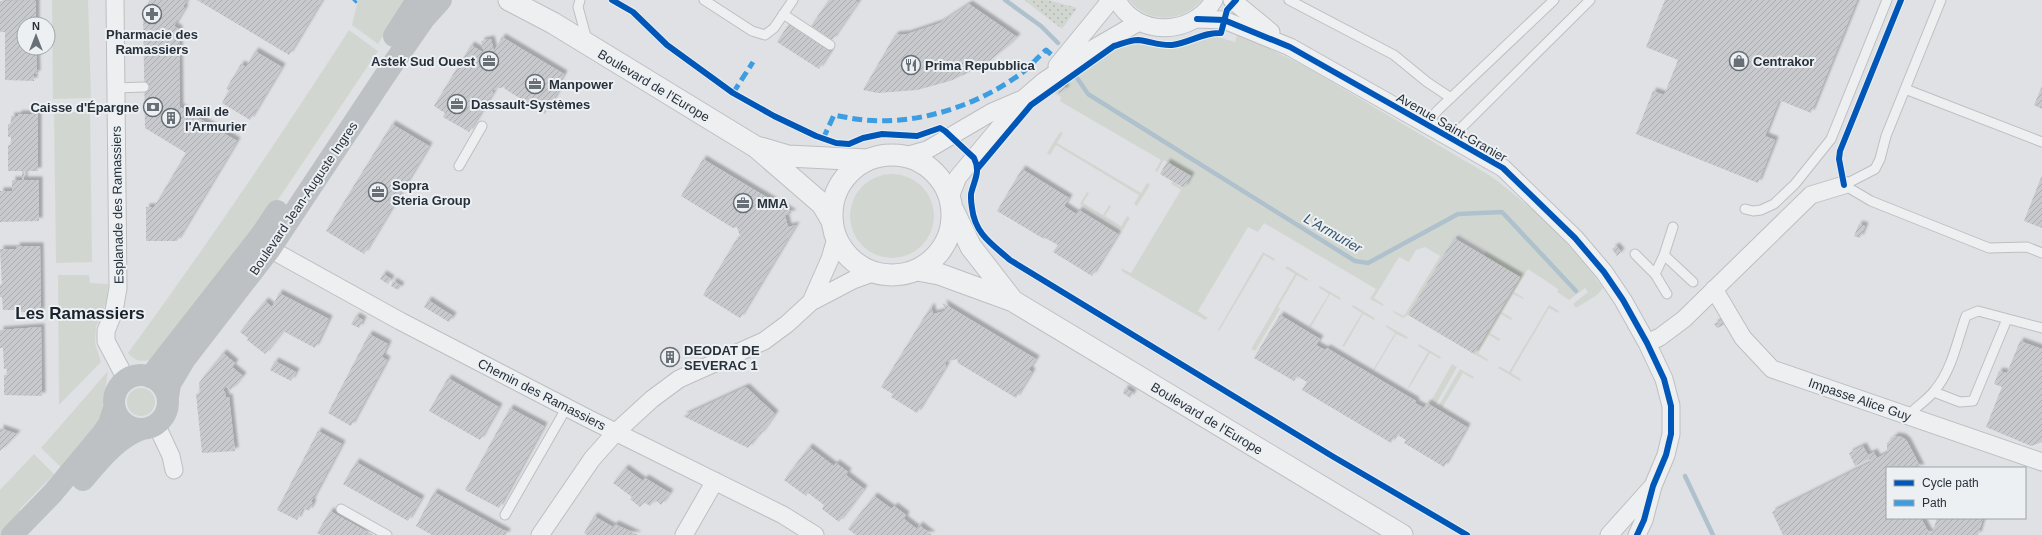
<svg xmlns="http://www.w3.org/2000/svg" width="2042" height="535" font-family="Helvetica,sans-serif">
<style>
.grass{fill:#d1d7d0}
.garden{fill:url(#garden-dots)}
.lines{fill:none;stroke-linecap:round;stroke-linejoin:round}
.stream{stroke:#afc1cd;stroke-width:4.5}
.building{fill:url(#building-hatch);filter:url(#shadow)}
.service-casing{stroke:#bdbfc2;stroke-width:11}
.minor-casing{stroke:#bdbfc2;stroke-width:19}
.tertiary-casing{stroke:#bdbfc2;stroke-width:23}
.service{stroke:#eeeff0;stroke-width:9}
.minor{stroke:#eeeff0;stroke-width:17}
.tertiary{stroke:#eeeff0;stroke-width:21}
.secondary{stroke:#bdc1c3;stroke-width:22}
.quiet{stroke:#3d9de2;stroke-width:5;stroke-dasharray:10 5;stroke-linecap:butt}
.cycleway-casing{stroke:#ecf0f3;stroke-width:8}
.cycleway{stroke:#0057b8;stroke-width:6}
.labels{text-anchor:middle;stroke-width:4;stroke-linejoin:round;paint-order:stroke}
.poi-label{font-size:13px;font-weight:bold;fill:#28313b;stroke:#ecf0f3;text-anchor:start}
.street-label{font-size:13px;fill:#28313b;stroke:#ecf0f3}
.water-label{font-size:14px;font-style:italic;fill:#36546b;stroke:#ecf0f3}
.district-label{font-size:17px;font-weight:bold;fill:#1a222b;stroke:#ecf0f3}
</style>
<defs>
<pattern id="garden-dots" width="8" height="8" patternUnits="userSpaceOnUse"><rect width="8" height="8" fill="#d1d7d0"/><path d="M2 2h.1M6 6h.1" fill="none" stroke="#b3b9b4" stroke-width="1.8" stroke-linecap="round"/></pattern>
<pattern id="building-hatch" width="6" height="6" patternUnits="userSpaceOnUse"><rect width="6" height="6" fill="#c7c9cc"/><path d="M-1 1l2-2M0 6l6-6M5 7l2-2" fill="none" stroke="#abadb0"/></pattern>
<filter id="shadow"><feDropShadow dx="3.5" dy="-3.5" stdDeviation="1" flood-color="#0004"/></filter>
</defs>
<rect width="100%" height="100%" fill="#dfe1e4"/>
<!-- grass -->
<path class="grass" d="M52,0H88L91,98L53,99Z
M358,0H405L378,44L352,25Z
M1129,0H1202C1182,23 1148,24 1129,0Z
M349,30L378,51L259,228L153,359C143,362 135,362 128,353C205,248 278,140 349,30Z
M1238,33L1308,68L1489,175C1533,207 1571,243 1603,288L1597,295L1576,308L1573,304L1588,292L1585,288L1569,300L1557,292L1558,289L1528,269L1514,292L1524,298L1523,299L1513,294L1502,312L1512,318L1511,320L1501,314L1490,333L1500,339L1499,341L1489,335L1478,353L1488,360L1487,361L1474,354L1484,256L1486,251L1457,233L1408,315L1403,318L1393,312L1394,311L1404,316L1440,256L1425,247L1416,250L1409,262L1399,257L1374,298L1384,305L1383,306L1370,299L1376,289L1264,223L1258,232L1248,227L1198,311L1208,318L1205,320L1123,272L1121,268L1131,273L1181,190L1171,184L1172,181L1183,188L1190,176L1164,160L1157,172L1155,171L1161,160L1063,103L1060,101L1061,97L1053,93L1056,90L1059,94L1066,89L1063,84L1115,49L1128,45L1138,44L1174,48L1214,36L1235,42Z
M54,112H90L92,262L56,263Z
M1060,132L1063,133L1057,143L1141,193L1147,183L1150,185L1137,206L1134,204L1139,195L1056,145L1050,155L1047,153Z
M850 216a42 42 0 1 1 84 0a42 42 0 1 1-84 0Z
M1087,192L1089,193L1083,203L1103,215L1109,205L1111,206L1105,216L1121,226L1127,216L1130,218L1123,230L1080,204Z
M1263,252L1275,259L1274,261L1264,255L1219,331L1218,330Z
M1287,266L1308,279L1307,281L1297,275L1278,307L1280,309L1255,351L1251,349L1295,274L1285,268Z
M58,275H89L90,283L108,284L107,300L96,327L95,343L101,362L59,405Z
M1320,286L1341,298L1340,300L1330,294L1311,327L1309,326L1329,294L1318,287Z
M1353,305L1375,318L1374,320L1363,314L1344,347L1342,346L1362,313L1352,307Z
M1549,305L1559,311L1558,313L1549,308L1511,373L1521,379L1520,381L1498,368L1499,366L1509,372Z
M1386,325L1408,337L1407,339L1396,334L1374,371L1373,370L1395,333L1385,326Z
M1419,344L1441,357L1440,359L1430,353L1409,388L1408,387L1428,352L1418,346Z
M1452,364L1457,367L1436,404L1431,401Z
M1460,369L1474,377L1473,379L1463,373L1442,408L1439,405Z
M108,371L100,425L63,469L41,448Z
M127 402a14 14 0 1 1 28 0a14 14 0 1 1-28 0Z
M34,454L54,474L19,510L23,514L3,535H0V490Z"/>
<!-- garden -->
<path class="garden" d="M1024,0H1048L1077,8L1062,29Z"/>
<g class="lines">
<!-- stream -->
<path class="stream" d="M1005,0L1041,26L1058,43
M1077,78L1088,94L1355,261L1368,263L1458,214L1502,212L1576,291
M1685,476L1713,535"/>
</g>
<!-- building -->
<path class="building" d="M36,0V24H24V48H36L37,74H34V81L5,80V32H0V1Z
M150,0H187L183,7L185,8L174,26L179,29L180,107L237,141L177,241H146V207H154L186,153L145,128L143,11Z
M197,0H322L289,55Z
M829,0H855L858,2L832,40L811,26Z
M1665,0H1857L1811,113L1779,100L1765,136L1775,140L1758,183L1636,134L1653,91L1664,95L1678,60L1646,47Z
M969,4L1017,37L1008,46L983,66L950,81L917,90L878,93L863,90L895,35L907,34L940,23Z
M789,24L830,52L819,69L777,42Z
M502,37L564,74L557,86L560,88L545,114L505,89L504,87L492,90L493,93L469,132L443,117L445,113L434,106L471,45L484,53L481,41L491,39L494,51Z
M255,51L282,67L250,120L222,103L229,90L226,89L241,64L246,67Z
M1063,84L1066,89L1059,94L1056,90Z
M2042,86V109L2034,105Z
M18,114H38V171H24V180H39V221L0,222V191H12V180H22V171H8V145H11V137H8V124H11V116H18Z
M392,124L429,146L364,254L326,231Z
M703,159L793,213L785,215L788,227L796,225L740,318L703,295L736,240L741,239L737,227L733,228L681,196Z
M1167,162L1191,176L1184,188L1160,174Z
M1022,169L1069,198L1064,206L1076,214L1079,210L1118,234L1092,276L1053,252L1058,245L1045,238L1044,239L997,211Z
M2042,175V228L2024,221Z
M1859,224L1865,226L1860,238L1854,236Z
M1454,238L1520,277L1474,354L1408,315Z
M16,246H40L41,312H17V310H3L2,297H0V285L2,284L0,249H17Z
M1616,246L1621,252L1617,256L1612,249Z
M383,274L391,279L388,284L380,279Z
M393,281L401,286L398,290L391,286Z
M279,293L329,319L315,348L283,331L265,354L247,340L248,338L240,332L265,301L272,307Z
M428,300L453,316L449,322L424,307Z
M943,303L1036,359L1029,370L1032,372L1016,398L958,363L957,359L945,362L946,366L917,413L891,397L893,394L881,387L931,306L933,314L945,311Z
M1280,315L1320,339L1316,345L1325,350L1327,348L1416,401L1415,403L1424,408L1427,403L1467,427L1444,467L1404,443L1406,440L1396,434L1391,443L1302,390L1307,382L1297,376L1294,381L1254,358Z
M356,316L363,320L359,328L351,324Z
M1722,320L1724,325L1717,328L1714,324Z
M41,327L42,396L4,395V375H7V369H4L3,348H0V330Z
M369,334L388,344L382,357L387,360L351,426L328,413Z
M2020,341L2042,349V442L2031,446L1986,427L2002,387L1994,384L1999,371L2007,373Z
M670,352L675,355L670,362L665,359Z
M223,353L235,363L232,367L243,376L231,390L226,386L223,390L225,392L226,398L229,397L235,451L202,453L196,394L200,393L199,383Z
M275,361L296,372L291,381L270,370Z
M448,378L499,407L480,440L429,411Z
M746,387L775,414L760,435L759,434L748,448L683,416Z
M1125,388L1133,393L1130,398L1123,393Z
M510,408L544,426L499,508L465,490Z
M0,428L17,434L0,451Z
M318,431L342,444L311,502L313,503L309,511L303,508L297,520L277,510Z
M1895,436L1902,437L1907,441L1921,468H1887V518H1921L1929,533L1933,531L1937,518H1983L1978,535H1783L1772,512L1871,462L1869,459L1855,466L1849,453L1863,446L1868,455L1874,452L1877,458L1887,453V443Z
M809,447L834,466L836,463L848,472L846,475L864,489L839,522L822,509L824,505L808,493L806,496L784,480Z
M356,462L421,499L408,521L343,484Z
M625,468L643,481L645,478L670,493L661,505L655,500L650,506L644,502L640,507L630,499L632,497L613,483Z
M434,492L507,532L506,535H432L416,526Z
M874,496L892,509L894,506L906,515L904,519L917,529L919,525L932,535H856L848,529Z
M330,511L373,535H321L317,533Z
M594,516L613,527L615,524L638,535H587L584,533Z"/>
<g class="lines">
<!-- service casing -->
<g class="service-casing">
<path id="service" d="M580,0L578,7L587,40
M704,0L752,31L765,35L774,28L793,0
M1289,0L1394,55L1427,82L1451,98
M783,14L830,45
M116,88L144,87
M1905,89L1941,0
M1426,124L1438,110L1554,0
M1451,138L1590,0
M2042,142L1905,89L1886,136L1880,159L1875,169L1844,185L1871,201L1989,248L2027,247L2042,253
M459,166L482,126
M1745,209L1753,211L1761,210L1774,204L1795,184L1831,139L1887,0
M1635,254L1655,274L1667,294
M1664,255L1693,282
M1655,274L1664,255L1673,227
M1934,392L1960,402L1973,401L2007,319
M1908,416C1916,406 1928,400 1935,390C1952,370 1957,341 1966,316L1978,311L2042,328
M341,509L387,535
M505,515L567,407"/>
</g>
<!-- minor casing -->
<g class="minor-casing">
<path id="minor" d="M115,0L118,288L114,311L106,331V341L126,379
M1117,0C1137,38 1193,36 1214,0
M1232,0L1271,32
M1197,19L1224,20L1290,47L1426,124L1503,168L1575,238L1604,272L1623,300L1647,343L1664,379L1671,406V434L1666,455L1653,486L1644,520L1637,535
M1057,66L1106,6L1109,0
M905,156L927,150L992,112L1020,100
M950,197L958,177L1023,99L1044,81L1089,51L1139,22
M270,249L400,321L589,419L783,515L815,535
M1714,289L1743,338L1772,369L2042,462
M811,302L830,259L836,238
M1647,343L1660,337L1684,319L1811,195L1844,185
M156,424L171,456L174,470
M540,535L592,459L616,432L652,399L679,379L764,341L787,324L811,302L853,280L875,272
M684,535L715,481
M1609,535L1652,487"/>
</g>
<!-- tertiary casing -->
<g class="tertiary-casing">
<path id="tertiary" d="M509,0L553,23L756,147L822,204L832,221
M761,148L788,156L868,160
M832 215a60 60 0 1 1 120 0a60 60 0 1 1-120 0Z
M953,210L971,247L1013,301
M917,270L939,274L1013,301L1402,535"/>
</g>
<!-- service -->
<use href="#service" class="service"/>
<!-- minor -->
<use href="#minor" class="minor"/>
<!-- tertiary -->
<use href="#tertiary" class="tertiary"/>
<!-- secondary -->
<path class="secondary" d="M394,36L417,0
M114 402a27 27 0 1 1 54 0a27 27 0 1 1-54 0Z
M150,377L261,235L277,211
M168,397L170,384L185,359L270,249L388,71L424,19L441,0
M83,480C99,461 117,438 142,429
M12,535L52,494L102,434L109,424L114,408"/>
<!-- quiet -->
<path class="quiet" d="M354,2L356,0
M733,93L753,62
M823,139L834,115C844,117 854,119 864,120C918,125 976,106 1019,75C1029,68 1037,58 1046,50L1053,56"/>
<!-- cycleway casing -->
<g class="cycleway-casing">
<path id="cycleway" d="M612,0L633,12L667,45L733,93L774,116L816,136L836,143L849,144L863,138L882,134L917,136L940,128L945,131L974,158C980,170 976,177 972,190C970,195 971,202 972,208C975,234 992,244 1010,260L1332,456L1467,535
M1197,19L1224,20L1290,47L1426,124L1503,168L1575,238L1604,272L1623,300L1647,343L1664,379L1671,406V434L1666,455L1653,486L1644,520L1637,535
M978,168L1031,105L1114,46C1121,44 1130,40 1138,40C1149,41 1160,46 1172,45C1190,43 1203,32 1221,33L1227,10L1236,0
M1844,185L1839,159L1840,151L1901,0"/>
</g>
<!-- cycleway -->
<use href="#cycleway" class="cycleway"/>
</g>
<!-- icons -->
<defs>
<g id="pharmacy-ring" transform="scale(1)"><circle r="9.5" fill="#ecf0f3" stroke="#686f76" stroke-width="1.5"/><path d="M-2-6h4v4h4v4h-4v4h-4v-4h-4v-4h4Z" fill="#686f76"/></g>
<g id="office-ring" transform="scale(1)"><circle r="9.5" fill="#ecf0f3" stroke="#686f76" stroke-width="1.5"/><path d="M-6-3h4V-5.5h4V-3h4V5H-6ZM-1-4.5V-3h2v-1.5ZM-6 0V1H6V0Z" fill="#686f76"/></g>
<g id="shop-ring" transform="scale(1)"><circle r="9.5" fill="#ecf0f3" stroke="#686f76" stroke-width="1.5"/><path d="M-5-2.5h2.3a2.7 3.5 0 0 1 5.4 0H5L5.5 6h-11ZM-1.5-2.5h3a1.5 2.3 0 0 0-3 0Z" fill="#686f76"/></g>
<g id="restaurant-ring" transform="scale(1)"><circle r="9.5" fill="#ecf0f3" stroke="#686f76" stroke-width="1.5"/><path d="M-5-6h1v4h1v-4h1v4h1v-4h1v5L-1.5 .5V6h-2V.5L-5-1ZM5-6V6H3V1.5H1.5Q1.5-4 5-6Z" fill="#686f76"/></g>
<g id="bank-ring" transform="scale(1)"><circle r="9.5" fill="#ecf0f3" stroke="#686f76" stroke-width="1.5"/><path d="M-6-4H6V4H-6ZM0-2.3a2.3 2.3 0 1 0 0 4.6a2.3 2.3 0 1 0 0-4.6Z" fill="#686f76"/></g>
<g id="building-ring" transform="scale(1)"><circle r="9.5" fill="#ecf0f3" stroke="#686f76" stroke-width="1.5"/><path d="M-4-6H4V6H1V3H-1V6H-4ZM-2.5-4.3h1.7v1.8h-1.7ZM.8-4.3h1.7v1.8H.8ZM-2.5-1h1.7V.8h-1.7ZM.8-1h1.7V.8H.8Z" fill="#686f76"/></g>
</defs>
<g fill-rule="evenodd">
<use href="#pharmacy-ring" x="152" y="14"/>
<use href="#office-ring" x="489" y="61"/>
<use href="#shop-ring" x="1739" y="61"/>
<use href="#restaurant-ring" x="911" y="65"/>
<use href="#office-ring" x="535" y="84"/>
<use href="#office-ring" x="457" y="104"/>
<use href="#bank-ring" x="153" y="107"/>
<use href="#building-ring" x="171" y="118"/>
<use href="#office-ring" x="378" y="192"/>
<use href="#office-ring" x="743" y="203"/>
<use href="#building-ring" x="670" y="357"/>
</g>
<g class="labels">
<!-- poi labels -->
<g class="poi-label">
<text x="152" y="39" text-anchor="middle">Pharmacie des<tspan x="152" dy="15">Ramassiers</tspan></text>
<text x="475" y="66" text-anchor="end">Astek Sud Ouest</text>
<text x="1753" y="66">Centrakor</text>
<text x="925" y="70">Prima Repubblica</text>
<text x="549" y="89">Manpower</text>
<text x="471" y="109">Dassault-Systèmes</text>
<text x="139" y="112" text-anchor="end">Caisse d'Épargne</text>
<text x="185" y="116">Mail de<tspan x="185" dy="15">l'Armurier</tspan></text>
<text x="392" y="190">Sopra<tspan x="392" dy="15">Steria Group</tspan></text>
<text x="757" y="208">MMA</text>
<text x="684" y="355">DEODAT DE<tspan x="684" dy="15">SEVERAC 1</tspan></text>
</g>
<!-- street labels -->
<g class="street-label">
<text transform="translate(654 85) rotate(31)" y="5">Boulevard de l'Europe</text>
<text transform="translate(1452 127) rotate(30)" y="5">Avenue Saint-Granier</text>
<text transform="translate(303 198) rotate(-56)" y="5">Boulevard Jean-Auguste Ingres</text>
<text transform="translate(117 205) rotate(-91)" y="5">Esplanade des Ramassiers</text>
<text transform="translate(542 394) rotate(27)" y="5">Chemin des Ramassiers</text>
<text transform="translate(1860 399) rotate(19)" y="5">Impasse Alice Guy</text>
<text transform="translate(1207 418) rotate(31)" y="5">Boulevard de l'Europe</text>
</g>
<!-- water labels -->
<g class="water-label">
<text transform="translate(1333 233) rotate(30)" y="5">L'Armurier</text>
</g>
<!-- district labels -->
<g class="district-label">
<text x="80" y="319">Les Ramassiers</text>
</g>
</g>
<!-- legend -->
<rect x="1886" y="467" width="140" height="52" fill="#ecf0f3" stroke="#9ea4a9"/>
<rect x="1894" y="480" width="20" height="6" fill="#0057b8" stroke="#9ea4a9"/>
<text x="1922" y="487" font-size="12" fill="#28313b">Cycle path</text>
<rect x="1894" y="500" width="20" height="6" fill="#3d9de2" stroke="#9ea4a9"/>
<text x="1922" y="507" font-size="12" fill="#28313b">Path</text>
<!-- north arrow -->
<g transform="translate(36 36)"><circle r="19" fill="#ecf0f3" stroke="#9ea4a9"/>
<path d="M0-3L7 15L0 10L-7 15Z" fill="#686f76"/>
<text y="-6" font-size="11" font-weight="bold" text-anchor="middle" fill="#28313b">N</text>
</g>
</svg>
